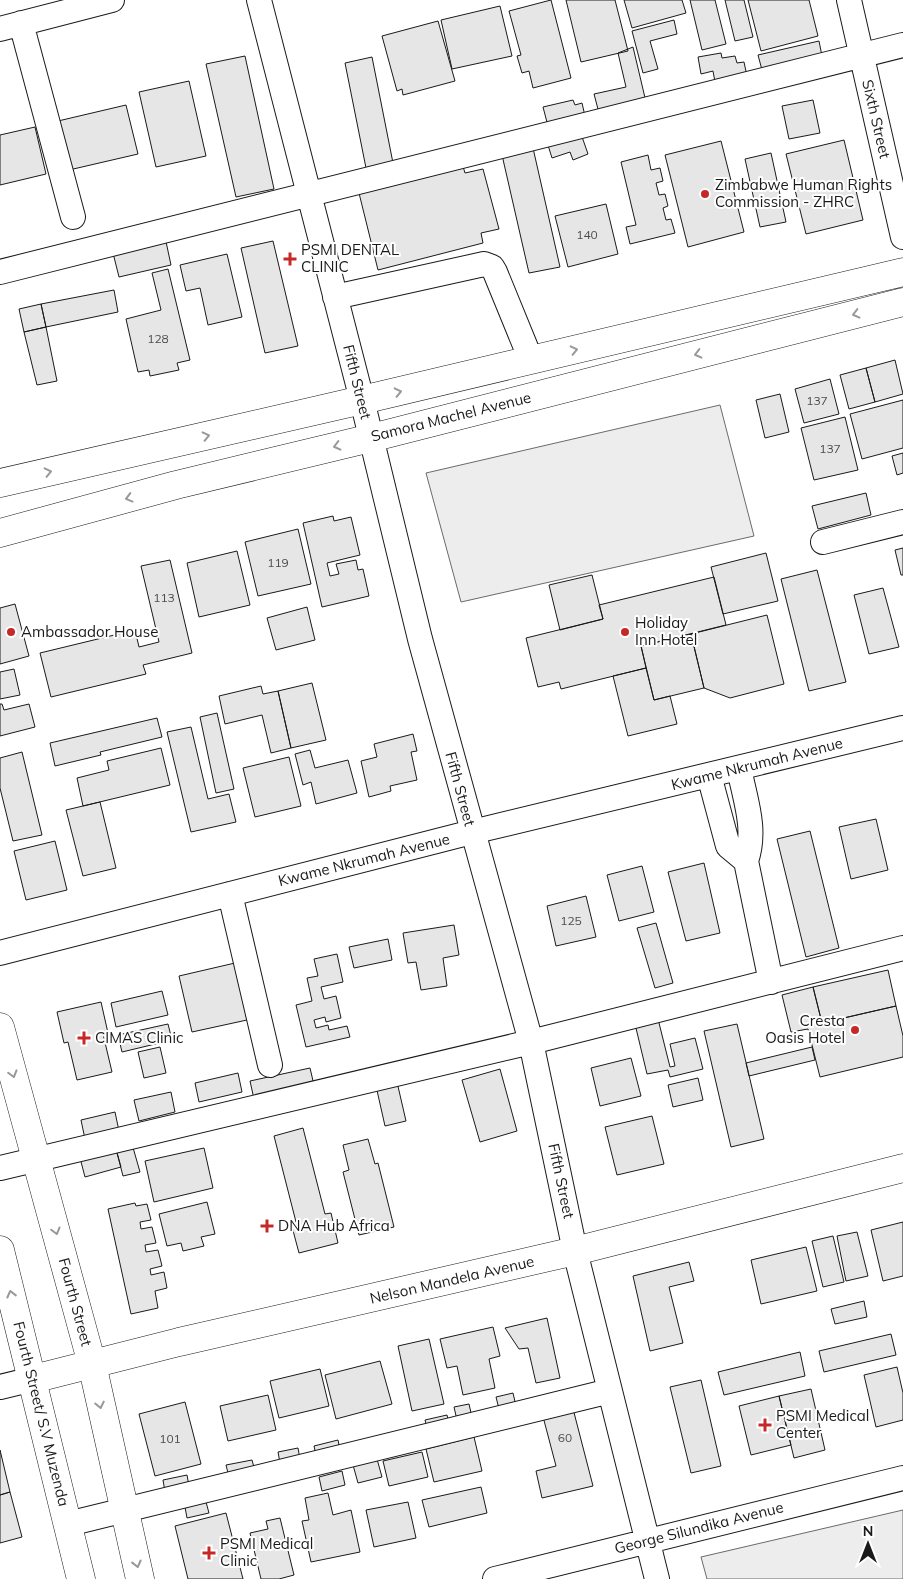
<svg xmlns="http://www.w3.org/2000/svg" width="903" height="1579" font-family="Mulish,sans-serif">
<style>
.parking{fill:#ededed;stroke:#6a6a6a}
.building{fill:#e6e6e6;stroke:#1a1a1a}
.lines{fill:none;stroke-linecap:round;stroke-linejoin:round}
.minor-casing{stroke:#1a1a1a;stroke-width:26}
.major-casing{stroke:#1a1a1a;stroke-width:29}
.highway-casing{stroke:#1a1a1a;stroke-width:29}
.minor{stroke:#fff;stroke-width:24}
.major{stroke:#fff;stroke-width:28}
.highway{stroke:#fff;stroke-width:28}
.oneway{stroke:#989898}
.poi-dot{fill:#c62828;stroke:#fff;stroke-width:2}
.labels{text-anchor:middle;stroke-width:4;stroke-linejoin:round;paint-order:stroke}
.number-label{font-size:12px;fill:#4d4d4d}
.street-label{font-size:15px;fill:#1a1a1a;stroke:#fff}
.poi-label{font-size:15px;fill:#1a1a1a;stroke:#fff;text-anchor:start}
</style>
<rect width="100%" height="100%" fill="#fff"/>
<!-- parking -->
<path class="parking" d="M720,405L754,536L461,602L426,473Z
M903,1510V1579H707L701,1557Z"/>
<!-- building -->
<path class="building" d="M551,0L571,78L533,88L529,71L522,73L517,56L521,55L509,11Z
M566,0H615L628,51L581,62Z
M624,0H682L686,13L632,28Z
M690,0H715L726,44L702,50Z
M725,0H744L753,37L735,41Z
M748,0H809L818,36L761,51Z
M500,6L512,56L452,69L441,20Z
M674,20L677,34L650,41L658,69L643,73L632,31Z
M438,21L455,81L403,95L402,89L397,91L382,36Z
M819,41L822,56L762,70L758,55Z
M633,47L646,102L599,113L594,94L626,87L618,53Z
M721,53L722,58L735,56L737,63L744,62L747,76L715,82L713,71L701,74L698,57Z
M245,56L274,189L236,197L206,64Z
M372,57L393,163L366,168L345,63Z
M189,81L206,156L156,167L139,92Z
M573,100L575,105L582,103L585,116L548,126L543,107Z
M813,100L820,133L789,139L782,106Z
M126,105L138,154L69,170L58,121Z
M35,127L46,174L0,185V135Z
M580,131L588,154L573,160L570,152L552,158L547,142Z
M844,140L863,220L806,234L786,154Z
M721,141L744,232L688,247L665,155Z
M533,148L560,267L529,273L502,155Z
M771,153L786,222L760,227L745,159Z
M648,155L651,170L660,168L663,181L656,183L659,195L665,194L668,206L663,208L666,220L671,219L675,233L630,244L626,227L636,225L621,162Z
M462,163L465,173L483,169L499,229L481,233L483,243L378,270L358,189Z
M606,204L618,254L568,267L555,216Z
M165,237L171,265L119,277L112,249Z
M273,241L298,346L265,353L241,248Z
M227,254L242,317L208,325L200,288L186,291L180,265Z
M168,269L190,360L177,363L179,370L150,376L149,370L138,372L126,319L161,310L152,273Z
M114,290L118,312L46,327L41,304Z
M41,304L46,327L24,332L19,309Z
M46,327L57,381L37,385L24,332Z
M895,360L903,394L875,402L866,368Z
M866,368L875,402L849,409L840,375Z
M830,379L839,414L804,423L795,389Z
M780,394L789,432L765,438L756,400Z
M903,400V448L862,459L850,414Z
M845,417L858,470L814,480L801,428Z
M903,453V473L897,475L892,456Z
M866,493L871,515L818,529L812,506Z
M333,516L334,521L351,517L360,555L327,563L330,576L339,574L336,564L356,560L358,570L363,569L369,596L322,607L303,523Z
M298,529L311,584L258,596L245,542Z
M903,548V575H901L895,550Z
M237,551L250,605L199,617L187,563Z
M766,553L778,601L723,614L711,567Z
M170,560L192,653L143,665L146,674L51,697L40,653L135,630L139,647L159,642L141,566Z
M817,570L846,682L809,691L781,579Z
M592,575L603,619L560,630L549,585Z
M714,577L726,625L641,646L646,668L561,689L559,682L538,687L526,638L603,619L599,605Z
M883,588L899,647L869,654L854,595Z
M15,604L29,656L0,664V608Z
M307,607L315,640L276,650L267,618Z
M767,615L784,684L730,698L704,688L691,634Z
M691,634L704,688L654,700L641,646Z
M646,668L654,700L670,696L677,724L628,736L613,676Z
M14,669L20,695L0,699V672Z
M312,683L326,740L291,748L278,691Z
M261,686L263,694L278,691L291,748L271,753L262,715L225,724L219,696Z
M0,704H2L4,710L29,704L35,727L0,736Z
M217,713L234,789L216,793L200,717Z
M157,718L162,737L100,752L101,755L55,766L50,743Z
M191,727L208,799L229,794L236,822L191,832L167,732Z
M413,734L417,751L411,752L417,780L390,786L391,791L369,797L361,761L377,757L374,744Z
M161,748L170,785L83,806L77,778L109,770L107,761Z
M310,750L315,768L348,760L357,793L316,804L311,782L303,785L295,754Z
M22,752L42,835L13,841L0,788V758Z
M289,757L301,806L255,817L243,768Z
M100,802L116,868L83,876L66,810Z
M876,819L888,870L851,879L839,827Z
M810,831L839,948L806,957L777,839Z
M55,841L67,890L26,900L14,851Z
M704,863L720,933L686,941L668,872Z
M642,866L654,912L619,921L607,875Z
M586,896L596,937L556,946L547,906Z
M656,923L673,983L655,988L637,928Z
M454,925L459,955L443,958L447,986L421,990L416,962L408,963L403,933Z
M388,939L392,960L354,968L349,947Z
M337,954L343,982L321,987L324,999L336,996L341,1018L326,1022L325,1017L314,1020L316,1028L328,1025L329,1030L347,1026L350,1037L306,1047L296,1005L312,1001L307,978L318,976L314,959Z
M235,963L247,1020L192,1032L179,976Z
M888,970L896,1006L822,1023L813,987Z
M813,987L822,1023L896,1006L903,1036V1057L820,1077L808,1029L791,1032L782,995Z
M162,991L168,1015L116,1027L111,1003Z
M101,1002L108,1033L103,1034L112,1072L77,1080L68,1042L64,1043L57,1012Z
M658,1019L670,1067L675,1066L670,1044L695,1038L703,1069L670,1077L668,1070L647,1074L635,1024Z
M168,1024L172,1040L122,1052L118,1035Z
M737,1024L764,1139L731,1147L704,1031Z
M160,1047L166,1073L144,1078L138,1052Z
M812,1047L815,1060L749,1076L746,1063Z
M631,1058L641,1096L600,1106L591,1068Z
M310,1068L314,1085L254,1099L250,1081Z
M500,1069L517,1131L480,1142L462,1080Z
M238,1073L242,1092L199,1102L195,1083Z
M698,1078L703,1100L673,1107L668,1085Z
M397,1082L406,1121L385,1126L376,1086Z
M171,1092L175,1112L139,1121L134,1100Z
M115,1112L119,1131L85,1139L81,1120Z
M652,1116L664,1164L617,1175L605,1127Z
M303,1128L325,1214L331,1213L338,1243L299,1253L291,1223L296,1222L274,1136Z
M368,1139L375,1164L378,1163L394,1227L359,1235L343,1172L349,1170L343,1145Z
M132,1144L140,1172L123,1176L116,1149Z
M204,1148L213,1188L154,1202L145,1161Z
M116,1149L121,1167L85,1177L80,1158Z
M207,1202L215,1234L201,1237L204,1246L183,1251L181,1243L167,1246L159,1214Z
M135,1203L136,1206L147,1204L151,1220L140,1222L141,1229L152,1227L156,1243L145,1245L146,1252L158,1250L162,1266L150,1269L151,1275L164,1272L167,1288L155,1291L158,1308L131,1314L108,1209Z
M903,1222V1276L883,1281L871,1230Z
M857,1232L868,1276L846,1281L837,1236Z
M833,1236L844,1282L823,1287L812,1241Z
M806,1247L817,1291L761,1304L751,1260Z
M689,1262L694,1281L669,1287L683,1343L650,1351L633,1276Z
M864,1301L867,1317L835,1324L831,1309Z
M547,1318L560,1378L536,1383L528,1348L519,1349L505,1328Z
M493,1327L500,1356L489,1359L495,1388L463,1395L457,1366L447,1368L440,1339Z
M891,1334L896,1355L824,1372L819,1351Z
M429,1339L444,1404L412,1411L398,1346Z
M800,1352L805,1376L724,1395L718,1372Z
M380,1361L392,1404L336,1419L325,1375Z
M897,1367L903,1393V1420L876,1427L864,1375Z
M320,1369L329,1406L279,1418L270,1381Z
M701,1380L721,1466L691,1473L670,1387Z
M811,1389L825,1450L794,1458L779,1396Z
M513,1393L516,1406L499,1409L496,1397Z
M268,1395L276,1430L228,1441L220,1406Z
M779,1396L791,1445L751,1455L739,1406Z
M571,1401L593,1486L542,1498L536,1471L556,1466L541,1409Z
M185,1402L201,1464L155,1476L139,1414Z
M469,1404L472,1417L457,1420L454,1407Z
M447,1415L449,1423L427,1428L425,1420Z
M474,1437L482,1471L434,1482L426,1449Z
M338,1440L340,1450L316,1455L314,1446Z
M298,1448L300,1459L280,1463L278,1452Z
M0,1450L10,1492L0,1495Z
M422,1452L428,1477L389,1486L383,1461Z
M377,1459L382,1477L358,1483L353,1465Z
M252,1460L255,1471L229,1477L226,1465Z
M342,1471L345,1485L322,1491L319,1477Z
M187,1475L189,1486L165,1492L163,1480Z
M481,1487L487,1513L429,1527L422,1500Z
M10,1492L22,1537L0,1543V1495Z
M328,1493L333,1515L351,1510L360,1552L311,1562L302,1521L309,1520L305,1498Z
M206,1502L209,1513L187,1518L185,1507Z
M408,1502L416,1538L374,1547L366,1510Z
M226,1513L243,1579H188L175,1526Z
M280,1518L294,1575L279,1579H261L250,1533L268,1529L266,1521Z"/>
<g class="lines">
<!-- minor casing -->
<g class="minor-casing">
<path id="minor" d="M259,0L362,400L420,639L531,1042L575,1251L657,1579
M849,0L903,237
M21,23L73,217
M0,29L112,0
M0,272L903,45
M335,297L484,264L492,267L495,272L531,360
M823,542L903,522
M739,768C745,800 757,829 746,861
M709,775L728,846L746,861L771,982
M230,894L270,1065
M0,953L472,832L903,728
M0,1168L531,1042L903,948
M0,1387L33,1379
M68,1524L610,1391
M495,1579L903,1478"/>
</g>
<!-- major casing -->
<g class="major-casing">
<path id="major" d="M0,1027L92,1364L140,1579
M0,1250L81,1579
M33,1379L179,1342L575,1251L903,1168"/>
</g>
<!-- highway casing -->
<g class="highway-casing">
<path id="highway" d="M0,483L362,400L903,272
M0,533L176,485L371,438L903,302"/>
</g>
<!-- minor -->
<use href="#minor" class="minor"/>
<!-- major -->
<use href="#major" class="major"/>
<!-- highway -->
<use href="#highway" class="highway"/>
</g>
<!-- one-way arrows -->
<defs><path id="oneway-chevron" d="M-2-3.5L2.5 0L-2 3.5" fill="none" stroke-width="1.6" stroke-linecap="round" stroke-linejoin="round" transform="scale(1.25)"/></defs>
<g class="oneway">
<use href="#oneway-chevron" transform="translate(856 314) rotate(166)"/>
<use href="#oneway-chevron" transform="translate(574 350) rotate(-13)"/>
<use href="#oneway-chevron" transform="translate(698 354) rotate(166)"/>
<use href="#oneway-chevron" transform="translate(398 392) rotate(-13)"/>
<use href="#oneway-chevron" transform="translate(206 436) rotate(-13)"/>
<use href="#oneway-chevron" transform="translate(337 446) rotate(166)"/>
<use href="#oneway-chevron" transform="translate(48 472) rotate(-13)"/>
<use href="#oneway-chevron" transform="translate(129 498) rotate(165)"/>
<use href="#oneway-chevron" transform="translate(13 1074) rotate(74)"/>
<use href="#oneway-chevron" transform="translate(56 1231) rotate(75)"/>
<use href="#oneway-chevron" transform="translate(11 1294) rotate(-104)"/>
<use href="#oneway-chevron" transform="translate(100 1405) rotate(78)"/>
<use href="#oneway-chevron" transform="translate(137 1564) rotate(76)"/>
</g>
<!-- markers -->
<g class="poi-dot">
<circle cx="705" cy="194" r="5"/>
<path d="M287.5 251.5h5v5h5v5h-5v5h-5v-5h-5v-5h5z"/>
<circle cx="11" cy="632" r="5"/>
<circle cx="625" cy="632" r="5"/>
<circle cx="855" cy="1030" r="5"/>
<path d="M81.5 1030.5h5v5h5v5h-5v5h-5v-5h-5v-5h5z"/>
<path d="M264.5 1218.5h5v5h5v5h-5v5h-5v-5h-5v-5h5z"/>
<path d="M762.5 1417.5h5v5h5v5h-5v5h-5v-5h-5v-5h5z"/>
<path d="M206.5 1545.5h5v5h5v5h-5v5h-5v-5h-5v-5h5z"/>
</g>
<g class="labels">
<!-- number labels -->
<g class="number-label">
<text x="587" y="239">140</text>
<text x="158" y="343">128</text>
<text x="817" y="405">137</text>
<text x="830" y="453">137</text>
<text x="278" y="567">119</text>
<text x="164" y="602">113</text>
<text x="571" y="925">125</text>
<text x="565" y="1442">60</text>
<text x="170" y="1443">101</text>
</g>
<!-- street labels -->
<g class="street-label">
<text transform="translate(876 119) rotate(77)" y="5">Sixth Street</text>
<text transform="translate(357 382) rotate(76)" y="5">Fifth Street</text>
<text transform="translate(451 417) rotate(-14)" y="5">Samora Machel Avenue</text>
<text transform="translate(757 764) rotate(-14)" y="5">Kwame Nkrumah Avenue</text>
<text transform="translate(460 789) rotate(75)" y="5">Fifth Street</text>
<text transform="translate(364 860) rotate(-14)" y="5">Kwame Nkrumah Avenue</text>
<text transform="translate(561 1181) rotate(78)" y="5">Fifth Street</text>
<text transform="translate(452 1280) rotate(-13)" y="5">Nelson Mandela Avenue</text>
<text transform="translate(75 1302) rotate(75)" y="5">Fourth Street</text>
<text transform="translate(41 1414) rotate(76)" y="5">Fourth Street/ S.V Muzenda</text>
<text transform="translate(699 1528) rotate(-14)" y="5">George Silundika Avenue</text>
</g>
<!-- poi labels -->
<g class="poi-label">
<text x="715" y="190">Zimbabwe Human Rights<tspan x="715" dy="17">Commission - ZHRC</tspan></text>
<text x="301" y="255">PSMI DENTAL<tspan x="301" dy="17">CLINIC</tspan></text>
<text x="635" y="628">Holiday<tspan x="635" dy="17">Inn Hotel</tspan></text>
<text x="21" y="637">Ambassador House</text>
<text x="845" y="1026" text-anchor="end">Cresta<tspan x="845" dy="17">Oasis Hotel</tspan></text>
<text x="95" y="1043">CIMAS Clinic</text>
<text x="278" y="1231">DNA Hub Africa</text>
<text x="776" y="1421">PSMI Medical<tspan x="776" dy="17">Center</tspan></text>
<text x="220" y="1549">PSMI Medical<tspan x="220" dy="17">Clinic</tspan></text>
</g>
</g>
<!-- north arrow -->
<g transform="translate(868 1544)" stroke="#ffffff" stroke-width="4" paint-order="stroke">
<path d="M0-4L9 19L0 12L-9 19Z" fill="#1a1a1a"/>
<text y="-8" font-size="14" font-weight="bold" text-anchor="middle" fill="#1a1a1a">N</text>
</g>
</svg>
